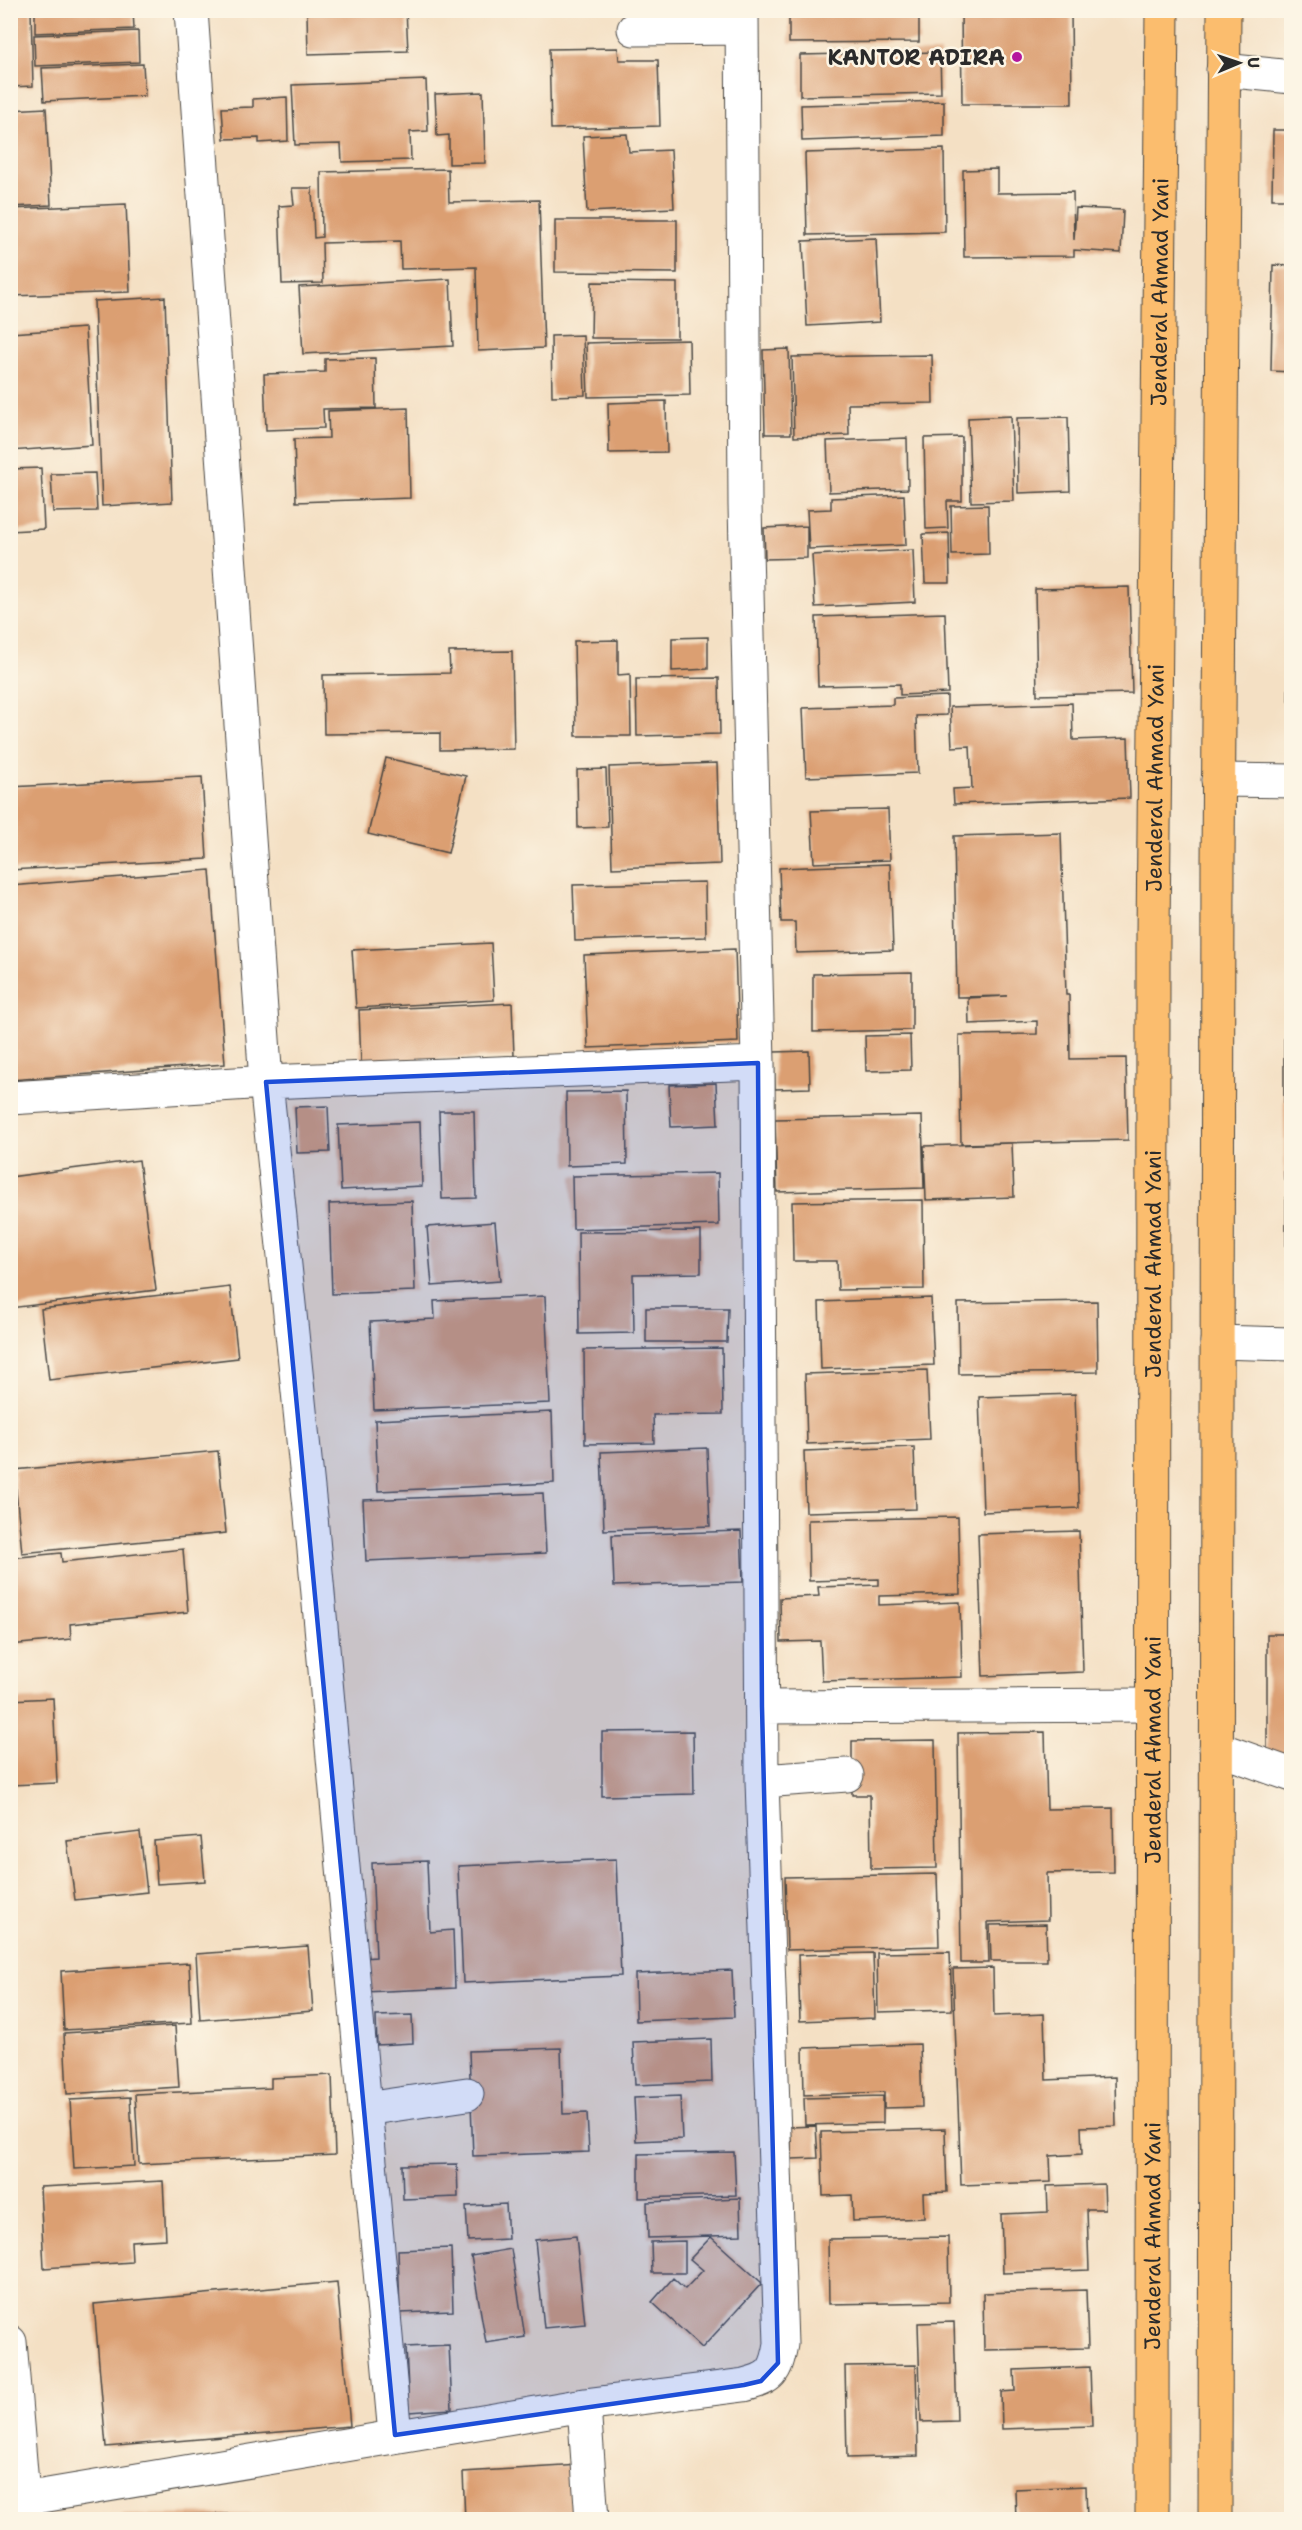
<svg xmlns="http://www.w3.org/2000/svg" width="1302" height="2530" font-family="'Shantell Sans',sans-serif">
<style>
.building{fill:#db9f72}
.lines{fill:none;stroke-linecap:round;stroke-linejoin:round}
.minor-casing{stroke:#494642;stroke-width:35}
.highway-casing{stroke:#494642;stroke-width:35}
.minor{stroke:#fff;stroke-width:33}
.highway{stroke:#fbbd6e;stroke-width:33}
.marked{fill:#1d4ed8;fill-opacity:0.2;stroke:#1d4ed8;stroke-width:4.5;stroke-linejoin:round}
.poi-dot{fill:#b5179e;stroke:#fcf5e5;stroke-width:2}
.labels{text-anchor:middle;stroke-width:5;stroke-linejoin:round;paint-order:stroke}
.poi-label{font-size:22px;font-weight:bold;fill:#2b2b2b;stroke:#fcf5e5;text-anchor:end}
.street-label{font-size:22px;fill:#2b2b2b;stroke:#fcf5e5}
</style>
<rect width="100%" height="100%" fill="#fcf5e5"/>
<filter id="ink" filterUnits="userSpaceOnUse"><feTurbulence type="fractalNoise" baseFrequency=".0167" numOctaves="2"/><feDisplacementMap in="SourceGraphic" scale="12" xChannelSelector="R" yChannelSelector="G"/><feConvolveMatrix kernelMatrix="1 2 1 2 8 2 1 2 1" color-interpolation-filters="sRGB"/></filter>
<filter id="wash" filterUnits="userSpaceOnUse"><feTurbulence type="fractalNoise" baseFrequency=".008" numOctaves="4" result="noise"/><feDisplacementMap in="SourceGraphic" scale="24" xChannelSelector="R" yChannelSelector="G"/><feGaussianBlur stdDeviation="1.35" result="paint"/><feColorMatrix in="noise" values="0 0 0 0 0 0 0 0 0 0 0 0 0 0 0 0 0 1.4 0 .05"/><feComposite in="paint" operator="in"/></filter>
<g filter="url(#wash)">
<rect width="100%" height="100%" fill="#f4e0c4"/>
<g id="blocks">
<!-- building -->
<path class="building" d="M10,10H31L33,86L10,87Z
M35,10H133L134,29L35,33Z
M352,10H406L408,51L308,54L307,13Z
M789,10H919V42L789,43Z
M961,10H1071L1072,104H962Z
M138,31L139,62L35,66L34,35Z
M618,48L619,60H658L660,126L551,129L549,49Z
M940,52L941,93L800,96V55Z
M143,64L145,96L44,101L42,68Z
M426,80L428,131L410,132L411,160L342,162L341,144L295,145L292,85Z
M483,92L485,163L449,164V135L437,136L435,94Z
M287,97L288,141L259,143V138L224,139L222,108L253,107V99Z
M944,101V136L802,141L801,105Z
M46,108L51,205L10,207V110Z
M1273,130H1292V199H1272Z
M627,134L629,152L671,150L674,208L587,212L583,136Z
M944,149L945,232L807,235L805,153Z
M448,169L449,202L539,200L544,348L478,351L476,267L401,269L400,241L322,243L323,283L282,284L279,206L294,205L292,188H312L314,238L322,237L321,172Z
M997,169V193L1073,192L1074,240L1076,208L1123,210L1121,253L1074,250V256L964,257L963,170Z
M126,204L130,292L10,296V209Z
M555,220H677V273L555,272Z
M876,238L880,322L807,326L803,241Z
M1273,265L1292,266V372L1271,371Z
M450,279L453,346L303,354L299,287Z
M592,282L677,283V338H591Z
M165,297L172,502L102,506L94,301Z
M85,328L92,445L10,451V333Z
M583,335L585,395L552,396L551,336Z
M689,340L690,395L588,397L586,343Z
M789,349L791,434H765L763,350Z
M932,355L933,403L848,404L849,435L794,437L792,357Z
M375,358L376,408L323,409L324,428L266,430L264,374L325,372V359Z
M666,401L667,452L609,453L608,403Z
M408,408L410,498L296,502L294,439L329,438L328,411Z
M1011,416L1014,501L971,502L968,418Z
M1068,417L1070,491L1018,493L1017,418Z
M962,437V501H947L948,528L926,529L924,438Z
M907,438L908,489L829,492L827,441Z
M41,468L44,529L10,531V469Z
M95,473L97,511L53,512L51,474Z
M904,495L906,545L809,549L807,510L831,509V498Z
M988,505L989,554L952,555L951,506Z
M807,526V558L765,559L764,528Z
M949,533L950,583H925L923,534Z
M913,550L915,602L815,607L812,555Z
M1129,587L1132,693L1037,695L1035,589Z
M945,613L948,693L900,695V684L818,686L816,617Z
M708,637V669L672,671V638Z
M618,640V675L630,674L631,736H576L574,641Z
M1289,641H1292V702L1288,701Z
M512,651L514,749L440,750V733L324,734L323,675L450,673L449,652Z
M719,678L720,734L637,736L636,679Z
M947,696V715L916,716L918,773L806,777L803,708L893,705V698Z
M1072,703L1073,740L1128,738L1130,798L954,804L953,789L972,788L970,746L952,747L950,707Z
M386,758L466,776L448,853L368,834Z
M717,763L720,864L612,868L609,767Z
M606,769L608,827L578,828L577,770Z
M202,777L207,859L10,870V787Z
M888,809L890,860L814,863L811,811Z
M1061,833L1066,995H1069L1070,1059L1126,1058L1128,1140L961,1144L959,1035L1037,1034V1021L969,1024L968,998L1007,996L957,997L954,836Z
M890,864L893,950L796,953L795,922H781L779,868Z
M210,870L225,1064L10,1080V886Z
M705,882L706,937L575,941L573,885Z
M491,943L494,1000L356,1008L352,950Z
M735,949L738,1042L588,1048L584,955Z
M912,972V1030L813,1032V974Z
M512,1003L514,1056L361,1063L359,1010Z
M1284,1034H1292V1179H1284Z
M910,1035L911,1070L866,1071L865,1036Z
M809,1051L810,1088L775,1089L774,1052Z
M716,1083L718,1125L671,1127L669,1085Z
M626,1091L627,1164L567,1166L566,1092Z
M328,1106L330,1152L297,1153L295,1107Z
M439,1111H474L476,1198L442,1199Z
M922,1116L924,1188L777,1192L775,1119Z
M420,1122L422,1186L341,1190L338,1125Z
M1012,1143L1014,1197L926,1200L924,1146Z
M139,1160L156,1290L10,1308V1177Z
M718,1173L719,1225L573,1229L572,1176Z
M1286,1194H1292V1270H1286Z
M923,1200L924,1289L838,1290L837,1261H793L792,1202Z
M412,1201L415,1291L332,1294L329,1204Z
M495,1222L500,1281L432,1286L427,1227Z
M701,1231V1273L633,1274L634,1333L579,1334L578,1232Z
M230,1287L238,1358L49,1380L41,1309Z
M545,1296L550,1403L374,1410L370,1322L435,1319L434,1301Z
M931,1298L934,1365L821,1369L819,1302Z
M1097,1301L1098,1372L959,1374L958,1303Z
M646,1308H728L727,1342H646Z
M722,1348L723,1414L653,1415L654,1443L585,1444L584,1350Z
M927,1370L930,1439L807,1444L805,1374Z
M1075,1394L1079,1508L983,1512L979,1397Z
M552,1412L554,1483L378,1491L375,1420Z
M914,1447L916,1509L806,1512L804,1451Z
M707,1448L710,1526L604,1530L601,1452Z
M218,1451L226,1533L22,1553L14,1470Z
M543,1493L546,1553L366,1561L363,1500Z
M958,1517L960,1594L879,1596V1605L960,1602L962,1677L822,1681L820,1641L781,1642L780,1598L819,1596L818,1587L879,1585V1579L809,1581L808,1520Z
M741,1531L743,1582L614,1586L612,1535Z
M1079,1531L1083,1672L983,1676L978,1534Z
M183,1549L188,1612L70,1624L71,1639L10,1645V1558L61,1553L62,1562Z
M1267,1634H1292V1759H1267Z
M53,1698L57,1783L10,1785V1700Z
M693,1731L694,1794L602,1796V1732Z
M1045,1732L1047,1809L1113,1808L1114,1872L1047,1873L1048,1920L988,1922L989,1963H961L958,1733Z
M935,1740L937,1868L871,1869L870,1795H852V1741Z
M140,1832L147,1892L75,1900L67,1841Z
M201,1837L205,1881L157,1884L154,1841Z
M616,1859L621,1976L463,1983L458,1866Z
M427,1861L430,1932L453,1930L455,1988L364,1992L363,1958L376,1957L372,1863Z
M937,1874L939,1946L787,1950L785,1877Z
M1046,1924L1047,1961H991L990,1925Z
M308,1946L313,2011L200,2020L196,1954Z
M950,1952L952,2010L878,2012L877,1953Z
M873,1953L875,2018L800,2021L798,1955Z
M189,1963L192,2023L64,2030L61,1971Z
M993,1968L994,2016L1044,2014L1046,2080L1115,2077L1116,2126L1081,2127L1082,2154L1050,2156L1051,2182L961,2185L953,1969Z
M732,1970L734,2017L636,2021L635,1974Z
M412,2015L413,2043L377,2045L376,2016Z
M175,2026L179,2087L67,2094L64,2033Z
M711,2039L712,2082L635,2085L633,2042Z
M920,2044L922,2107L884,2108V2092L804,2095L803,2048Z
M561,2048L563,2114L587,2113L589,2152L473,2156L469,2051Z
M332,2075L335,2155L139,2164L135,2094L271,2088V2078Z
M680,2096L682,2139L636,2141L634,2098Z
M883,2096V2123L805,2125L804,2098Z
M130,2097L134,2166L74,2169L70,2100Z
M816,2126L818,2158L792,2159L790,2127Z
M945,2129L947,2192L923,2193L924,2218L853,2221L852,2195L823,2196L821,2132Z
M734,2152L736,2195L639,2198V2154Z
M457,2164L458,2197L403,2199L402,2165Z
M163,2181L166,2239L131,2241L132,2262L44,2268L40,2187Z
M1104,2184L1105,2209H1087L1089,2270L1003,2273L1001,2214L1048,2212L1047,2186Z
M740,2198L741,2235L648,2238L647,2202Z
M506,2204L508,2239L468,2241L466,2206Z
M576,2236L585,2324L544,2328L535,2240Z
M711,2237L762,2283L702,2348L652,2302L673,2278L685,2289L703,2270L690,2259Z
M948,2237L949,2302L829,2304L828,2239Z
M685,2241V2273H652L651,2242Z
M451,2248L453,2311L400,2313L398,2250Z
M511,2249L525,2337L486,2343L471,2256Z
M337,2282L350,2426L106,2447L94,2304Z
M1086,2290L1088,2348L984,2350L983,2293Z
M954,2322L957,2421L921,2422L918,2323Z
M449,2345L452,2409L409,2412L406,2347Z
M916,2365L918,2456L847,2458L845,2366Z
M1090,2367L1092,2426L1002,2429L1001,2392L1015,2391L1014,2370Z
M581,2465L584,2520H465L463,2472Z
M1086,2486L1087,2520H1016L1015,2489Z
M270,2514V2520H120L121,2515Z"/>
</g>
</g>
<g filter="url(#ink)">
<use href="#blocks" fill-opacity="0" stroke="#494642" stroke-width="1.5"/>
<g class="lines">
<!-- minor casing -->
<g class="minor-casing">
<path id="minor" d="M191,10L266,1082L311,1517L395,2435
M634,29L742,28
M1223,70L1292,77
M1218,780L1292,781
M10,1098L266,1082L758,1063
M1217,1342L1292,1344
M762,1707L1153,1705
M1216,1748L1292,1775
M762,1781L847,1775
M365,2109L467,2094
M10,2342L25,2520
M584,2405L592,2520
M24,2499L584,2405L744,2385C772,2378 776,2372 781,2344L762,1781L758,1063L745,505L742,10"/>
</g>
<!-- highway casing -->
<g class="highway-casing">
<g id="highway">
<path id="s1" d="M1152,2520L1153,934L1162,10"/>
<path d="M1215,2520L1218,863L1224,10"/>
</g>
</g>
<!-- minor -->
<use href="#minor" class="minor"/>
<!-- highway -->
<use href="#highway" class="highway"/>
</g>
</g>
<!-- marked area -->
<path class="marked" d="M758,1063L762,1707L778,2363L761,2381L744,2385L395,2435L266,1082Z"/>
<!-- markers -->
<circle class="poi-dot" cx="1017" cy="57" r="6"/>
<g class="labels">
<!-- poi labels -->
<g class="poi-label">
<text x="1005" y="65">KANTOR ADIRA</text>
</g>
<!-- street labels -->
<g class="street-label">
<text dy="8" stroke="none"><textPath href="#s1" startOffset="2228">Jenderal Ahmad Yani</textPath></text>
<text dy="8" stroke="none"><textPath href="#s1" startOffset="1742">Jenderal Ahmad Yani</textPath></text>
<text dy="8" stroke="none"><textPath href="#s1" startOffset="1256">Jenderal Ahmad Yani</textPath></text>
<text dy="8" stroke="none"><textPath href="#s1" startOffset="770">Jenderal Ahmad Yani</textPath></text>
<text dy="8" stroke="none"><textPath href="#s1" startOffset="284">Jenderal Ahmad Yani</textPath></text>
</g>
</g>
<!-- margin -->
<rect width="1302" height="2530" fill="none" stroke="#fcf5e5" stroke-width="36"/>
<!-- north arrow -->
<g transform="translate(1239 63) rotate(88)" stroke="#fcf5e5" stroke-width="4.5" paint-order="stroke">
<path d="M0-4.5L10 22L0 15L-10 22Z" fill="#2b2b2b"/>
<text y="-9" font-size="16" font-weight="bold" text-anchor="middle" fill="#2b2b2b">U</text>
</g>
</svg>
